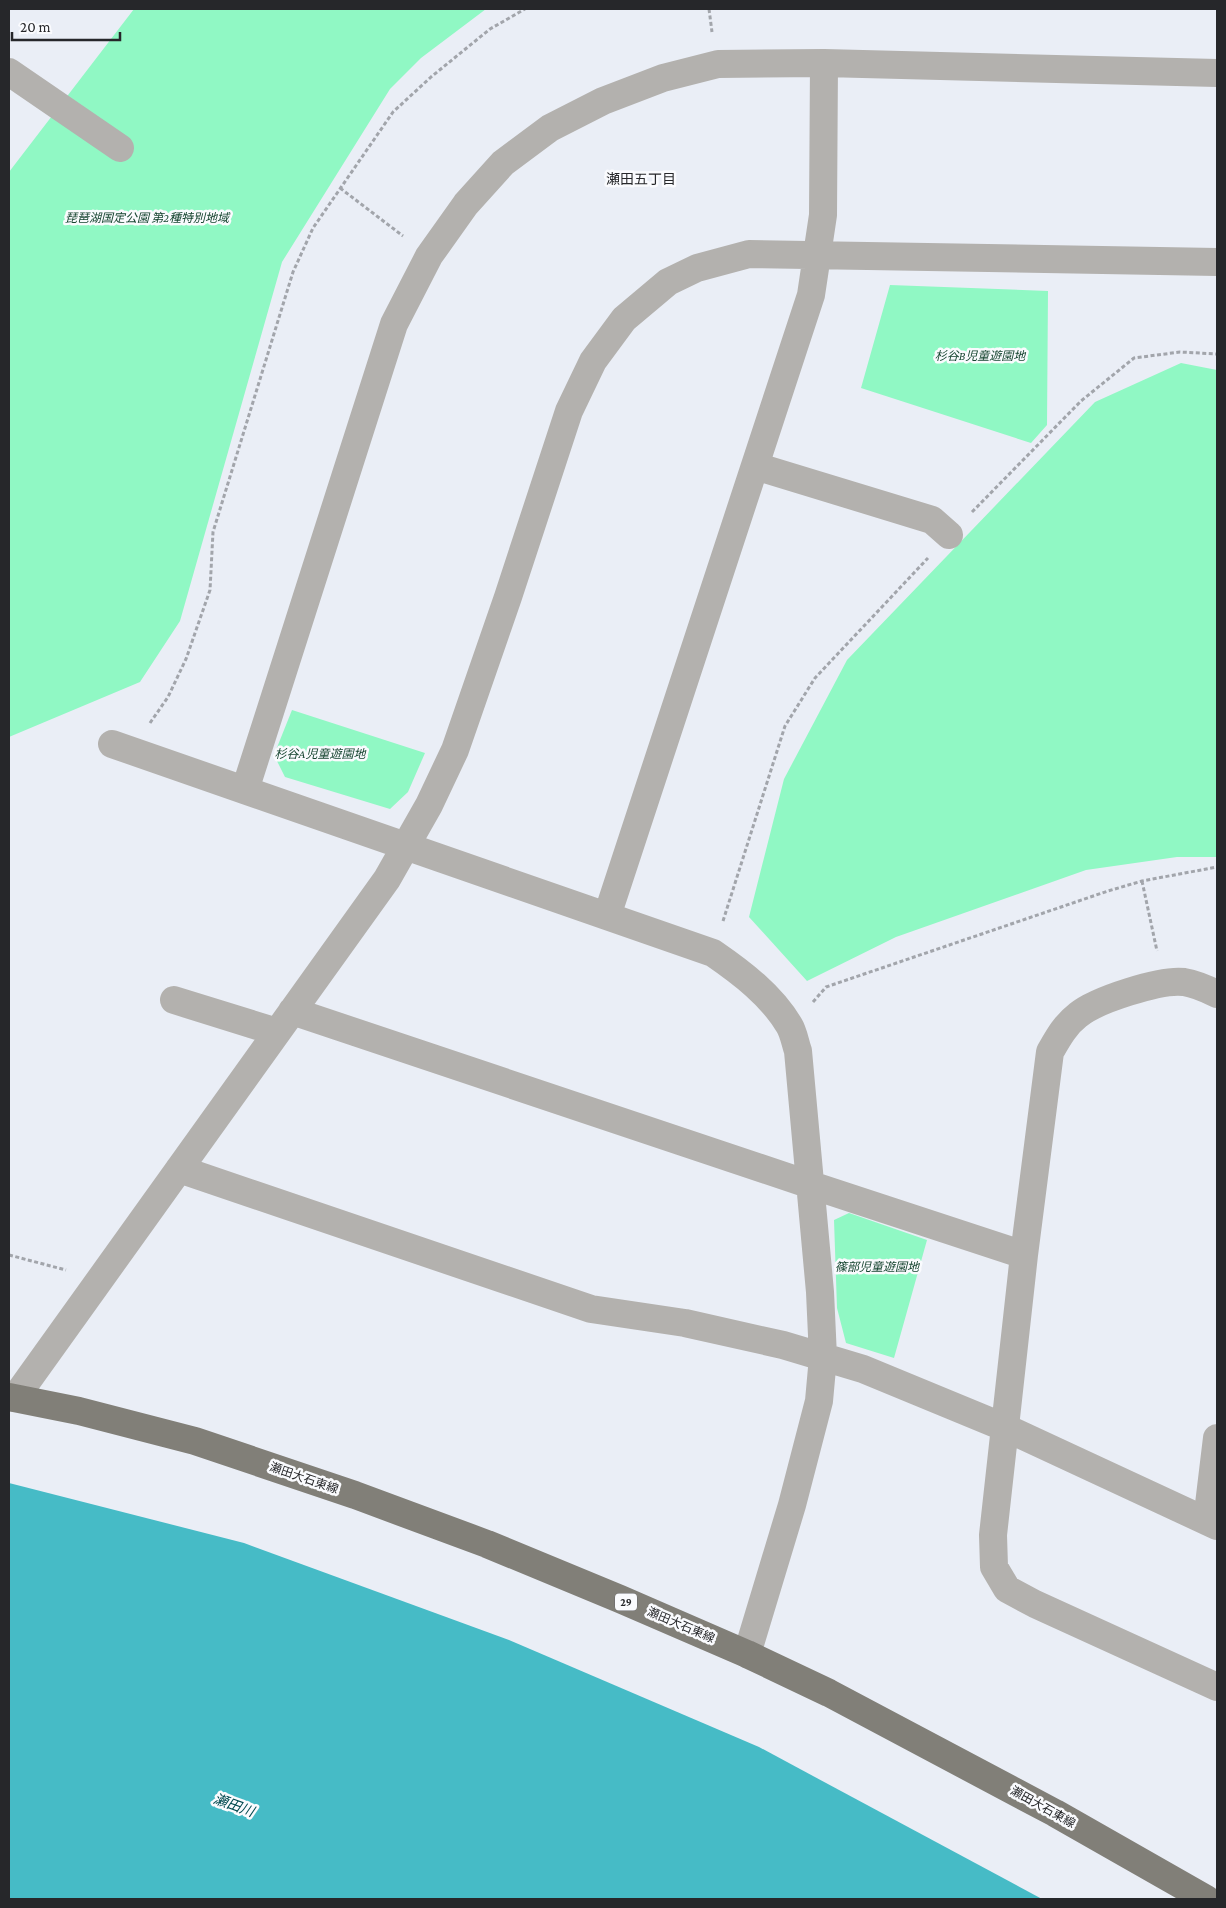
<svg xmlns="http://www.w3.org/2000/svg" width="1226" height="1908" font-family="'Crimson Pro','Noto Sans JP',serif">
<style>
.green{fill:#90f8c4}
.water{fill:#46bbc6}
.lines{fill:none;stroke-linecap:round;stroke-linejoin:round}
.path{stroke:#a2a5ab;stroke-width:3;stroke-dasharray:4 2.5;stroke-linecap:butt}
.minor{stroke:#b3b1ae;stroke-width:28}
.major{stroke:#817f78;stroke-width:28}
.labels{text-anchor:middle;stroke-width:5;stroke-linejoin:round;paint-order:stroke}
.shield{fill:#fafbfe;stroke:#66676a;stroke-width:1}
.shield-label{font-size:11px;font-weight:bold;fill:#26272a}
.park-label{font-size:12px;font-style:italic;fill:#15442f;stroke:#fafbfe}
.street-label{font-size:12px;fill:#26272a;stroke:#fafbfe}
.neighbourhood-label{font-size:14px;fill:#26272a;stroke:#fafbfe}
.water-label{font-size:14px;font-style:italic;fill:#00494f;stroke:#fafbfe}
</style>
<rect width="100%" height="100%" fill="#eaeef6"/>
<!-- green -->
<path class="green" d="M134,9H486L421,58L390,89L282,262L180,621L140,682L9,737V172Z
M890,285L1048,291L1047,425L1031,443L861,388Z
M1181,363L1217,370V857H1177L1086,870L896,937L807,981L749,917L784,779L847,660L1095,402Z
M292,710L425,753L408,792L390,809L285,777L274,755Z
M849,1213L927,1240L894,1358L846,1343L837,1308L834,1220Z"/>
<!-- water -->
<path class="water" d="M9,1483L244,1543L509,1640L759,1747L1042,1899H9Z"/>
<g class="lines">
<!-- path -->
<path class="path" d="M709,9L712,32
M340,188L403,236
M972,512L1081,401L1134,358L1180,352L1217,354
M150,723L168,697L186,659L210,590L213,532L293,272L313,228L393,112L431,77L490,29L525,9
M1142,881L1157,951
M723,921L785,726L815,678L928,558
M813,1002L826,987L1108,891L1142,881L1217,867
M9,1255L66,1270"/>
<!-- minor -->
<path class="minor" d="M9,72L120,148
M755,466L932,520L949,535
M112,744L713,953C742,973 771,995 789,1025C794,1033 795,1043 798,1051L820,1292L823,1357L819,1401L792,1505L747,1654
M245,790L394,324L429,256L466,204L503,163L550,128L603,101L663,78L718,64L824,63L1217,73
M607,916L811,295L823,215L824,63
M1217,994C1207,989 1196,984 1184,982C1161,979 1096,1000 1078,1015C1065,1025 1058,1038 1050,1052L1024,1255L993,1535L994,1567L1007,1589L1035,1604L1217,1687
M174,1000L277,1032
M292,1011L811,1185L1024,1255
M179,1169L591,1309L685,1323L783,1345L863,1369L1006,1428L1217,1526
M15,1398L387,879L429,805L455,750L508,597L569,411L593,361L624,319L668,282L697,268L749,254L1217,262
M1207,1521L1217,1438"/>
<!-- major -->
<path class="major" d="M9,1397L79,1411L195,1441L355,1495L487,1544L620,1599L747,1654L829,1693L1055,1813L1206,1899"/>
</g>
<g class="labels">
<!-- shield labels -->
<rect class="shield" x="615" y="1593.5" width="22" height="17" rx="4"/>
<g class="shield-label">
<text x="626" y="1606">29</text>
</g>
<!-- park labels -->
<g class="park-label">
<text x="147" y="222">琵琶湖国定公園 第2種特別地域</text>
<text x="980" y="360">杉谷B児童遊園地</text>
<text x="320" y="758">杉谷A児童遊園地</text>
<text x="877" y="1271">篠部児童遊園地</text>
</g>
<!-- street labels -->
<g class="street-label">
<text transform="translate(304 1478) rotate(19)" y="4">瀬田大石東線</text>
<text transform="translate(681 1625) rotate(23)" y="4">瀬田大石東線</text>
<text transform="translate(1043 1807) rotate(29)" y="4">瀬田大石東線</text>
</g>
<!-- neighbourhood labels -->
<g class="neighbourhood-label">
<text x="641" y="184">瀬田五丁目</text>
</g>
<!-- water labels -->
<g class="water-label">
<text transform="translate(234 1805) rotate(20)" y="5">瀬田川</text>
</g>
</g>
<!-- border -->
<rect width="1226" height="1908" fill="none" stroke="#26272a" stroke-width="20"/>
<!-- scale -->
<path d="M12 32v8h108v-8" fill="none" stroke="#26272a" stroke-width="2.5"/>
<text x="20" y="32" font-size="15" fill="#26272a" stroke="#fafbfe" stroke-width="4" paint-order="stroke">20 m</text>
</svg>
